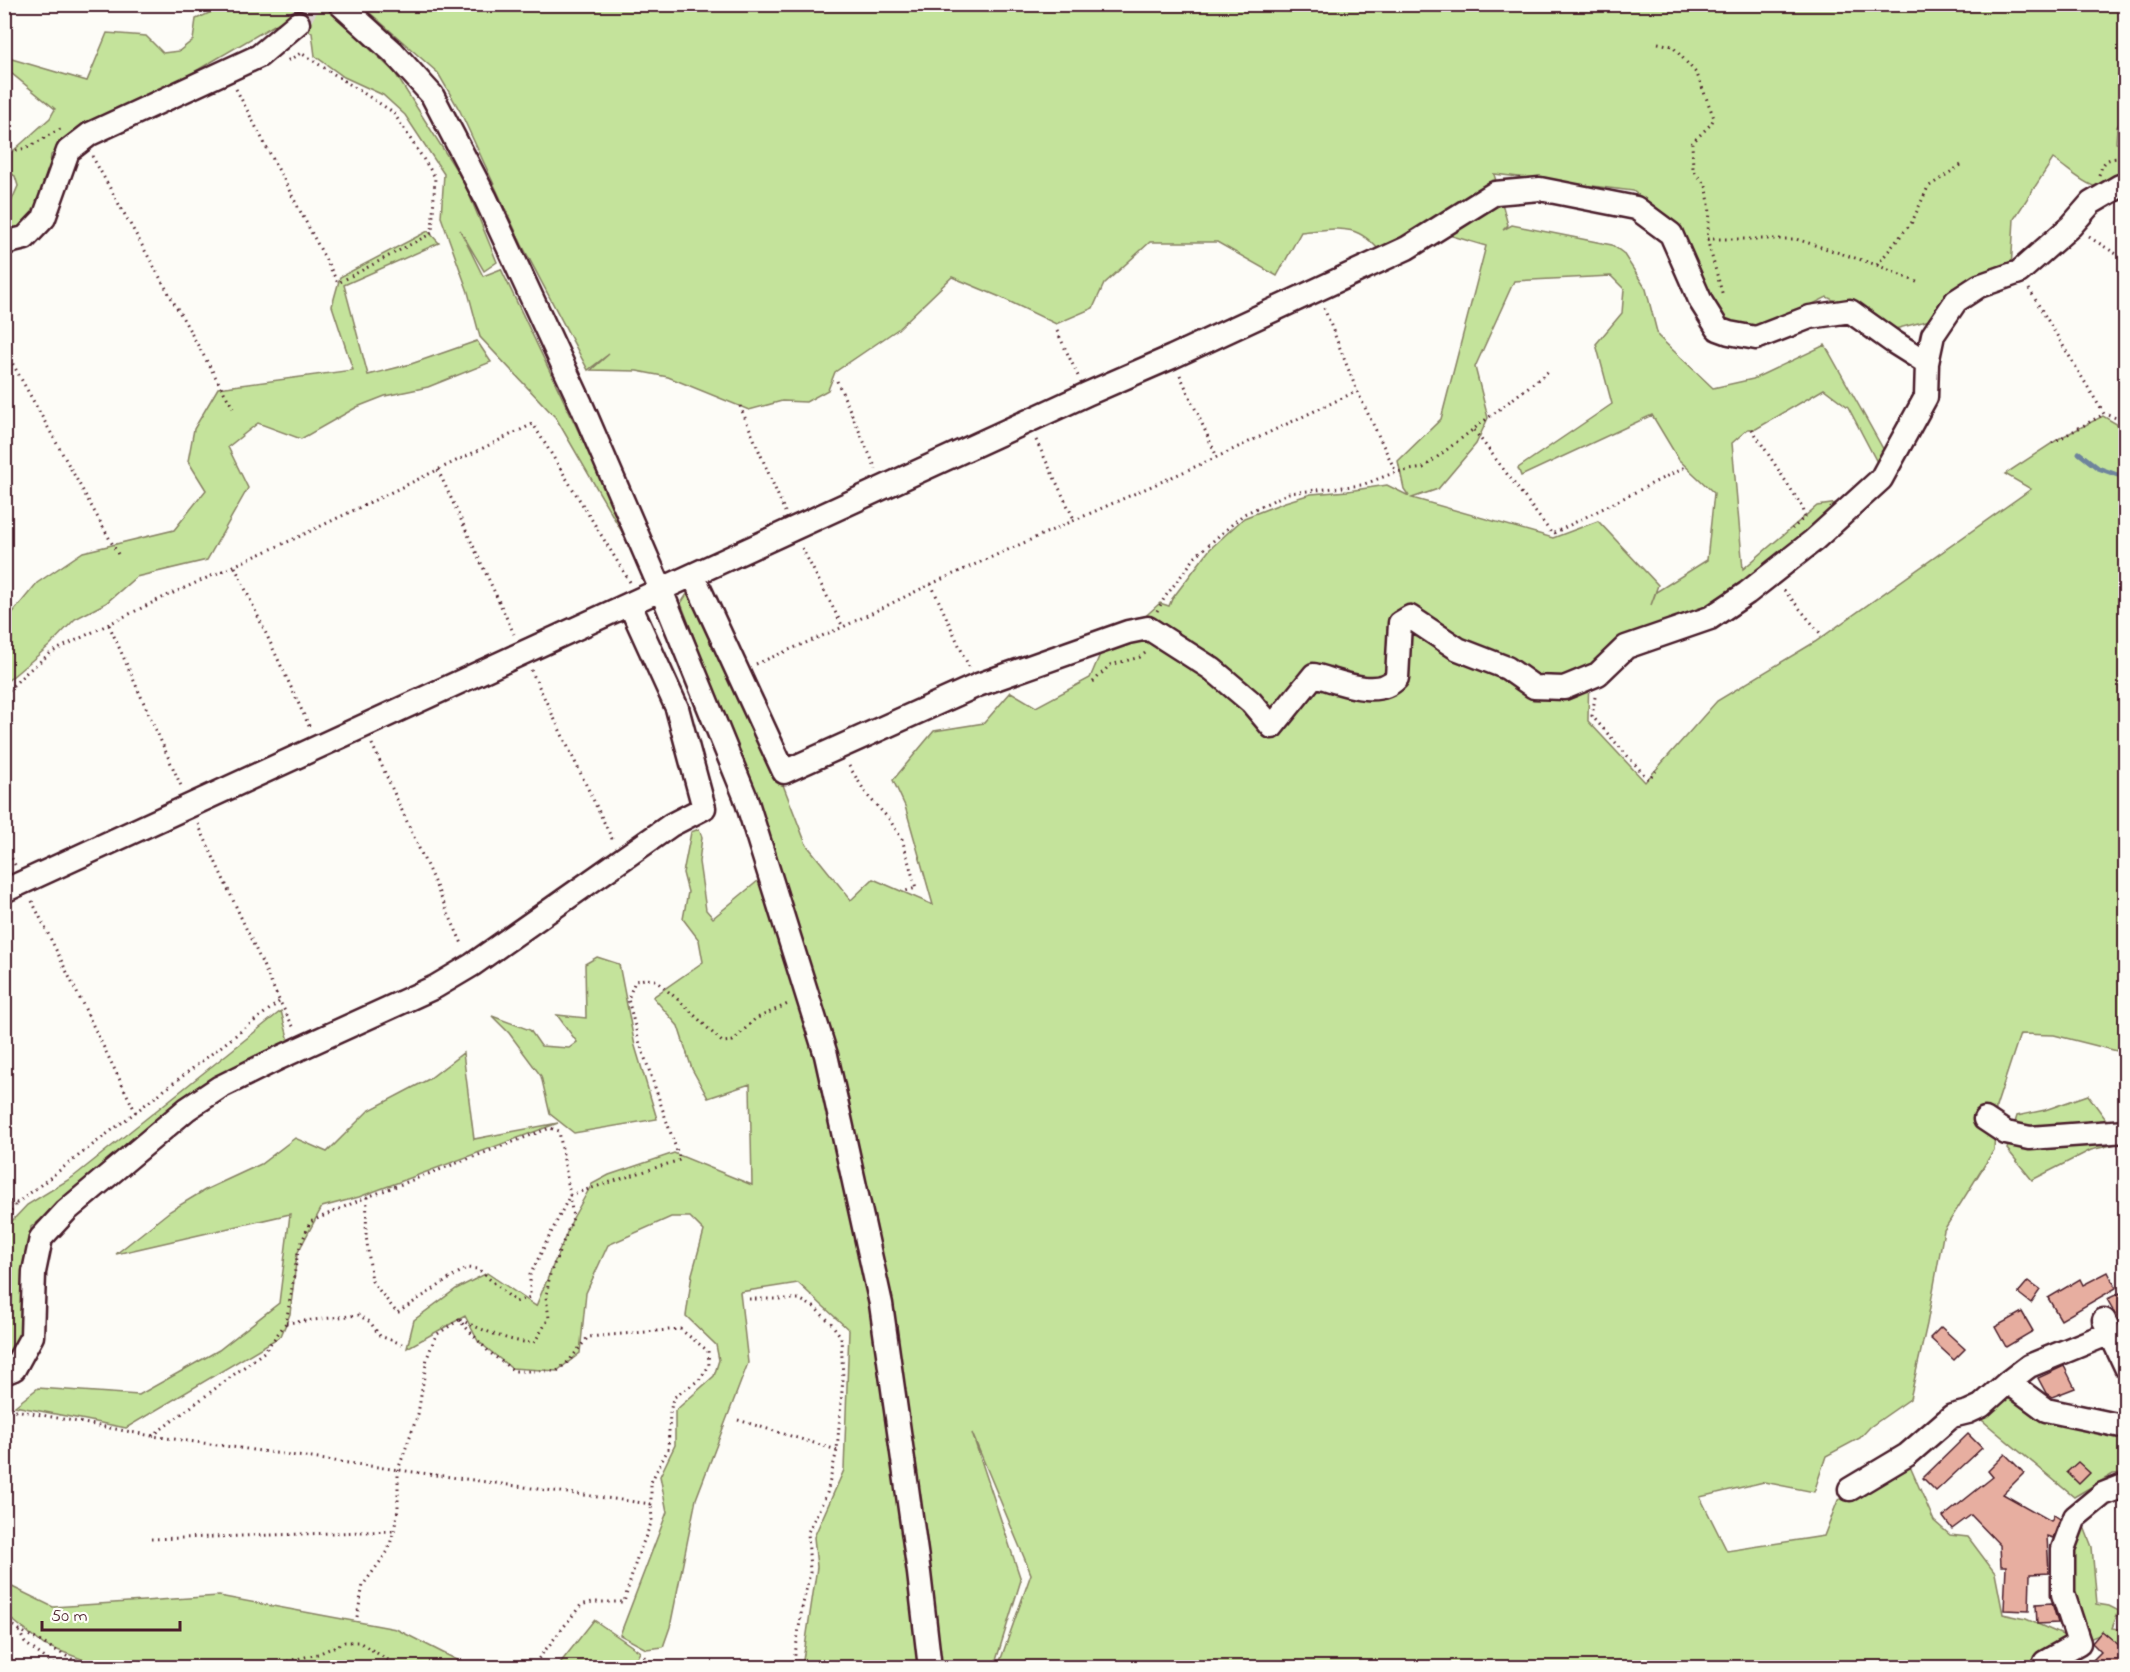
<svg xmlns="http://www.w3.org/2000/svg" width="2130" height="1672" font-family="'Indie Flower',sans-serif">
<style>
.green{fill:#c4e39b;stroke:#878163;stroke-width:1.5;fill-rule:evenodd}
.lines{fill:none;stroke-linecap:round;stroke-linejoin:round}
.stream{stroke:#6e849c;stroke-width:5}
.building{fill:#e7aea0;stroke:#4a1f2b;stroke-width:1.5}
.minor-tunnel{stroke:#d9d0ce;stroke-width:22;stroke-dasharray:22 11;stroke-linecap:butt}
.minor-casing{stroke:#4a1f2b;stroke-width:27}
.path{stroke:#4a1f2b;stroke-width:3;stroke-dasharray:1.5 4.5;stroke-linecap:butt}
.minor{stroke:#fdfcf7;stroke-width:22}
</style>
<rect width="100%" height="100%" fill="#fdfcf7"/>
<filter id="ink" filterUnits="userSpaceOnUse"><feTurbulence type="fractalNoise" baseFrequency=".0167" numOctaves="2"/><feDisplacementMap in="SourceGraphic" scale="12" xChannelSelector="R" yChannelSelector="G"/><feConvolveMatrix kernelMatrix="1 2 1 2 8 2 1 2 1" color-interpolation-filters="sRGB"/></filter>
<g filter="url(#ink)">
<!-- green -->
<path class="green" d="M227,5H324L395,73L464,182L497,262L484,271L460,230L483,276L501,269L647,575L556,418L480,337L468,292L441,217L444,174L405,115L383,95L344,77L315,56L312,33L288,17L136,106L69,139L51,155L44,212L5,243L4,210L8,209L18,186L15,176L5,170V148L13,151L50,118L55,109L12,74L5,71V57L87,81L107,33L146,36L163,53L179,51L193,40L196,19Z
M361,5H2125V114L2117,127L2116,143L2125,145V188C2090,194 2080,177 2053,159L2014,219L2011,270L1930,320L1895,329L1827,297L1755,332L1730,326L1713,302L1679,225L1633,191L1494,174L1508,225L1503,230L1512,225L1612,245L1623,253L1646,289L1658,336L1713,388L1753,379L1825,345L1887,456L1880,468L1848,407L1824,389L1756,429H1748L1732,443L1743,569L1817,506L1853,501L1725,597L1637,638L1616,640L1589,666L1588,721L1645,782L1717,701L1815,642L2031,489L2005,474L2060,438L2103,416L2125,429V1053L2054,1035L2020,1034L1996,1107L1994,1150L1944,1230L1927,1324L1910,1399L1870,1427L1860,1438L1826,1456L1814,1492L1764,1482L1700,1497L1727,1551L1824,1536L1838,1500L1908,1462L1934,1521L1950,1535L1968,1537L1995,1573L2003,1614L2026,1619L2072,1639L2036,1668L998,1667L1031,1574L972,1433L1021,1580L994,1667H802L817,1567L814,1537L844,1470L849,1330L798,1283L740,1292L748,1363L696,1499L670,1627L663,1647L646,1649L620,1635L667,1512L660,1476L675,1445V1411L714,1376L719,1360L716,1345L686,1316L692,1274L704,1231L690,1217H671L608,1245L586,1293L580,1353L557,1371L511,1368L478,1341L465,1316L407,1348L414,1320L456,1289L487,1273L536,1306L573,1218L592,1184L609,1175L674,1153L752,1185L750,1084L708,1098L692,1069L678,1026L653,997L703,962L699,940L683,919L688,892L683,873L691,832L699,829L702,837L699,862L706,910L713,918L776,866L728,728L681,603L689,591L780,777L806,844L851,900L873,879L933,905L905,806L893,780L934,731L984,723L1011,692L1036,707L1090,678L1101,652L1120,639L1160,603L1169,606L1172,599L1210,549L1244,518L1285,502L1311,494L1348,491L1387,485L1409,496L1404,489L1398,461L1441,419L1486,246L1449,235L1382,254C1357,221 1337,229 1301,232L1277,276L1217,242H1150L1104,284L1093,308L1056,324L1000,297L952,277L898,329L835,372L828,390L806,402L782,401L749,410L668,377L637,371L591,370L609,354L588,370L522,245L460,111L438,73ZM1611,276L1624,289L1622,313L1596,344L1612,404L1518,468L1521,476L1652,415L1679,460L1714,493L1707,560L1656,592L1651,605L1658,585L1598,521L1553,538L1412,498L1438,489L1476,444L1488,418L1475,367L1514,281Z
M428,231L439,243L344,285L368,375L411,364L477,341L491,362L428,387L385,396L357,407L301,439L258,423L228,447L248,488L207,560L136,577L106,603L75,619L49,646L5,683V622L37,583L83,552L174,530L206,490L188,461L194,429L218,388L353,370L332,306L340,277Z
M597,957L619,964L635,1046L657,1119L574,1133L550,1114L541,1076L509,1033L492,1016L530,1030L541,1046L569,1048L577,1042L557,1015L586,1018L585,964Z
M281,1011L290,1045L99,1177L31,1227L25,1335L5,1361V1326L7,1322V1308L5,1235L11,1222L27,1205L73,1177Z
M463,1053L474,1139L558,1123L359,1197L322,1207L297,1254L290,1314L281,1336L126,1428L15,1406L38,1388L139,1395L219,1350L279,1303L290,1214L116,1254L170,1211L205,1190L261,1164L295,1138L327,1152L368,1111L429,1079Z
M2088,1095L2110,1125L2125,1123V1142L2091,1150L2032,1180L2007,1149L2017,1116L2045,1110Z
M2012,1385L2125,1434V1473L2113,1474L2074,1497L1977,1416Z
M2081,1519L2092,1547L2097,1604L2109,1606L2119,1611L2112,1628L2125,1630V1651L2104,1633L2079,1643L2065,1582Z
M4,1583L53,1607L219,1596L396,1629L461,1662L467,1667H103L44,1645L5,1614Z
M594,1620L640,1652L632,1667H557Z"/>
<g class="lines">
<!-- stream -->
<path class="stream" d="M2079,453L2098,468L2126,478"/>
</g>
<!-- building -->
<path class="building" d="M2108,1272L2116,1288L2061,1320L2048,1298L2080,1279L2083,1285Z
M2028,1281L2040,1290L2031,1303L2018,1293Z
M2120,1293L2126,1303V1332L2107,1299Z
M2022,1312L2033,1331L2006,1347L1995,1327Z
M1941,1327L1965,1349L1954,1360L1930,1338Z
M2064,1366L2075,1388L2052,1397L2046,1393L2038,1378Z
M1968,1434L1982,1448L1936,1491L1923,1478Z
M2005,1454L2024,1473L2003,1494L2051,1521L2054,1515L2060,1519L2053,1538L2047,1536L2049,1573L2030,1574L2029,1611L2004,1610L2006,1566H2001L2000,1545L1971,1515L1952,1529L1943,1517L1993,1477L1988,1471Z
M2078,1462L2090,1473L2079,1484L2067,1472Z
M2052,1603L2058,1623L2037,1624L2036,1604Z
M2102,1631L2126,1651V1668H2085L2101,1652L2092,1643Z"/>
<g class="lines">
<!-- minor-tunnel -->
<path class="minor-tunnel" d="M298,23L309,4"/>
<!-- minor casing -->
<g class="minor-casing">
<path id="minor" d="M340,4L393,52L432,95L485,197L581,404L661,590L745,796L826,1055L881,1304L919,1573L930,1668
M4,243L25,238L44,218L68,151L90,134L259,56L298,23
M693,575L784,772L978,685L1128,632L1148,628L1212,669L1251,702L1272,727L1314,675C1338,681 1377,700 1397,678L1400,623L1410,617L1458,649L1507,668L1534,687L1564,688L1598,674L1626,647L1710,618L1747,593L1813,541L1881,479L1926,397L1927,363L1933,335L1956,301L1979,286L2019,272L2071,226L2091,203L2120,186H2126
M4,891L1087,394L1172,357L1407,248L1495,193L1540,189L1636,208L1671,234L1701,302L1718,329L1729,333L1756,338L1810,317L1850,311L1892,341L1927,363
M1985,1119L2006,1133L2030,1138L2126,1131
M2104,1320L2126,1367
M4,1373L14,1369L32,1336L34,1272L41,1238L66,1211L187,1109L220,1087L279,1058L435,987L472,965L671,825L704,808L677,708L630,605
M2008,1382L2029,1366L2110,1333
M1850,1489L1907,1455L1952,1416L1968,1412L1981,1406L2008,1382L2046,1410L2126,1427
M2045,1662L2079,1643L2063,1594V1549L2075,1517L2103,1494L2126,1485"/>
</g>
<!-- path -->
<path class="path" d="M203,4L206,13
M1658,43L1672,46L1697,74L1714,118L1711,124L1692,143L1693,169L1707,188L1710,213L1707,239L1723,296
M236,89L338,283L432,233L435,177L393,112L301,53L285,62
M2120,121L2126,116
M4,150C28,154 43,136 63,128
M92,156L233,408
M2099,175C2104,158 2109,158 2126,158
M2089,237L2126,260
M1707,239H1796L1877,265L1919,283
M1877,265L1912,222L1928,187L1961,165
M2029,289L2104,414L2126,421
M1324,308L1357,391L1396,472
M1057,331L1078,376
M4,348L119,556
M1180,375L1217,457
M837,381L876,469
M740,406L785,512
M1752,429L1803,508L1805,517L1792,529
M1474,430L1552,534L1687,466
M1036,440L1074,519
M2052,443L2104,414
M438,470L514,634
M802,548L843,627
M235,567L310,728
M931,584L969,667
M1784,590L1820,633
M1157,611L1165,597L1197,555L1244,514L1289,493L1362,485L1396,472L1423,468L1549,371
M109,625L182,788
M756,664L843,627L931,584L1217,457L1357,391
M531,670L614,843
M1093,682L1110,665L1140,657L1148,651
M4,694L28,671L52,652L162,598L296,538L533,424L630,582
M1595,697L1592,716L1648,779L1656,771
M372,744L463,946
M849,766L867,795L889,819L902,839L916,888L902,892
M198,824L280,1002L295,1030
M4,842L15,865
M32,901L136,1113
M367,1197L366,1235L372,1281L397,1313L466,1268L478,1269L516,1302L530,1297V1275L570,1195
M4,1200L17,1203L279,1002
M4,1221L17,1203
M749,1299H799L814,1307L831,1323L841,1337L843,1379L837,1450L827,1493L808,1532L810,1573L802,1608L793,1668
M460,1320C484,1330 508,1342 534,1343L549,1318L546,1297L550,1274L573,1218L570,1197
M286,1323L358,1315L370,1322L380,1336L402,1344
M4,1412L10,1409L152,1436
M738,1420L837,1450
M151,1539L394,1531
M357,1617L363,1585L388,1551L394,1531L398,1509V1470L418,1414L427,1358L436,1335L459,1320L489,1352L514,1371H557L569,1361L588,1337L680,1329L708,1351L709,1366L699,1380L673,1398L670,1413L668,1449L651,1482V1504C485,1482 319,1459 152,1436L264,1352L286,1323L298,1252L310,1222L362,1199L550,1128L559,1131L570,1195L680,1160L638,1038L628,999L635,981L645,979L655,980L683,1004L722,1042L733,1041L755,1019L790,1003
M4,1619L21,1631L88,1668
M19,1631L25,1643L58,1668
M644,1656L646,1668
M76,1660L115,1668
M258,1668L318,1654L345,1642H359L401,1668
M531,1668L581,1605L592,1602H624L638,1555L652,1521L651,1504"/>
<!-- minor -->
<use href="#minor" class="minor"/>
</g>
</g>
<!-- margin -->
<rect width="2130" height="1672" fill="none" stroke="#fdfcf7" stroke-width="24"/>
<rect x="12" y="12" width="2106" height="1648" fill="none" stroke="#4a1f2b" stroke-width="2" filter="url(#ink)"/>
<!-- scale -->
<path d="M42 1621v9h138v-9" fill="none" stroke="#4a1f2b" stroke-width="3"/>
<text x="51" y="1621" font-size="18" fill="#4a1f2b" stroke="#fdfcf7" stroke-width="4.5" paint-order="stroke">50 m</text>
</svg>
